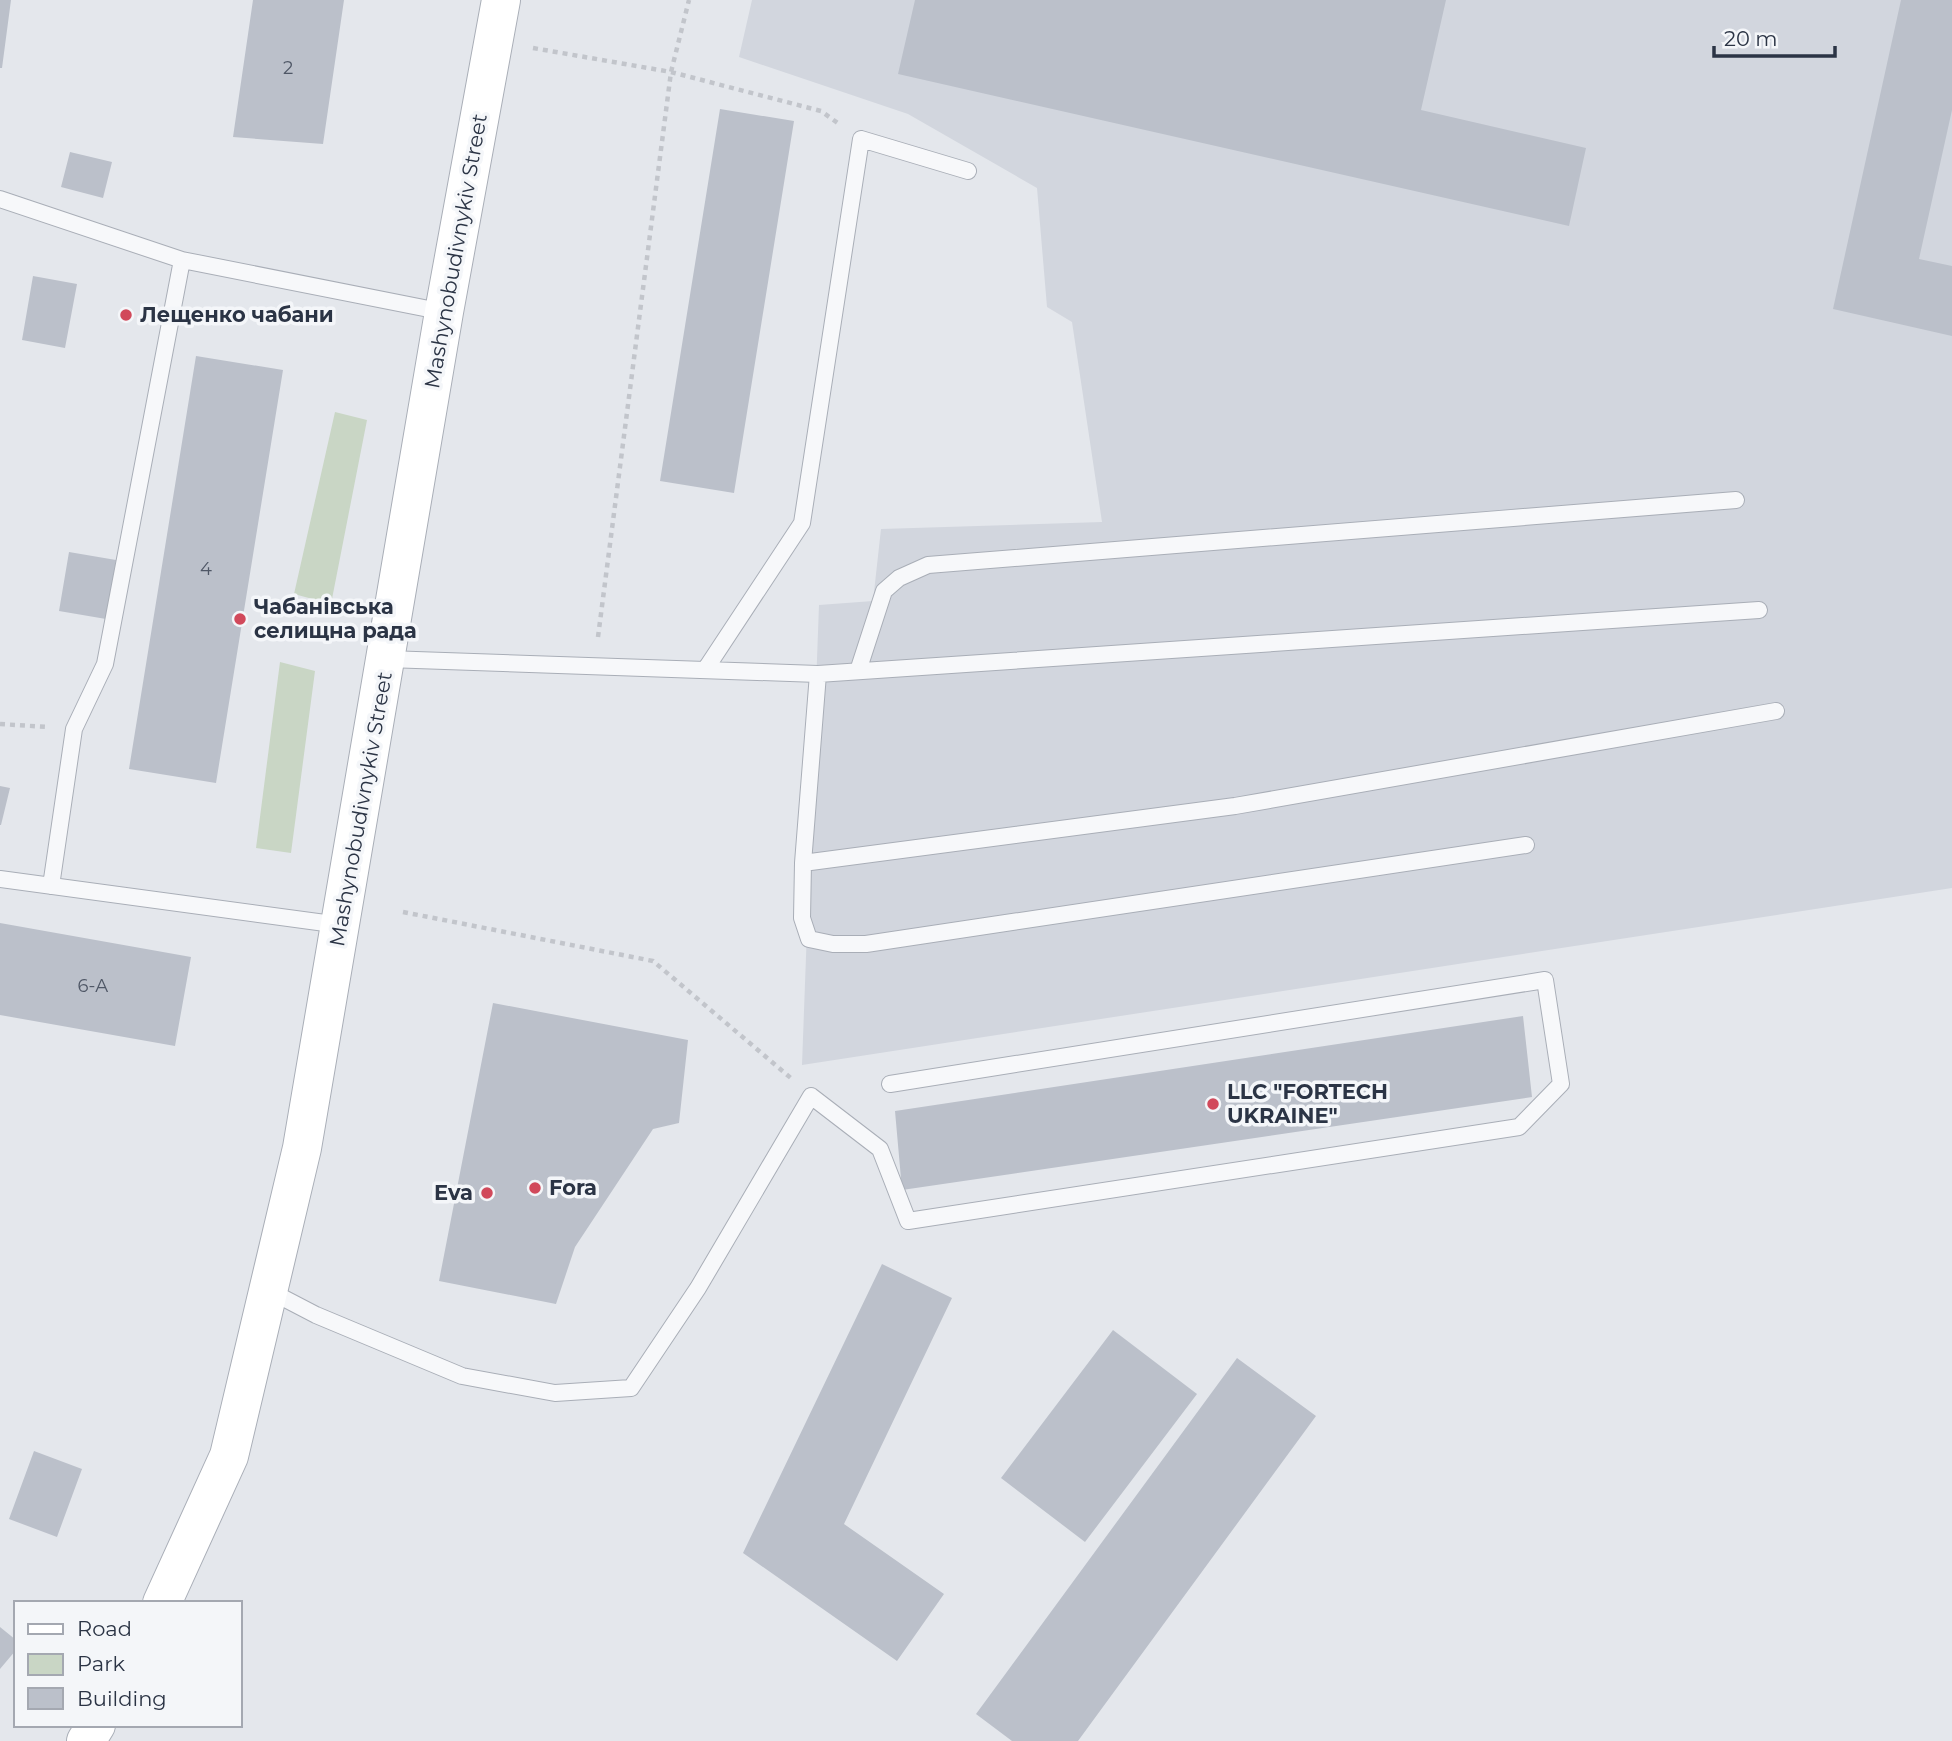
<svg xmlns="http://www.w3.org/2000/svg" width="1952" height="1741" font-family="Montserrat,sans-serif">
<style>
.built{fill:#d2d6de}
.green{fill:#c9d6c5}
.building{fill:#bbc0ca}
.lines{fill:none;stroke-linecap:round;stroke-linejoin:round}
.lane-casing{stroke:#a9aeb7;stroke-width:18}
.secondary-casing{stroke:#a9aeb7;stroke-width:40}
.path{stroke:#c2c5cb;stroke-width:4.5;stroke-dasharray:5 5;stroke-linecap:butt}
.lane{stroke:#f7f8fa;stroke-width:16}
.secondary{stroke:#fff;stroke-width:38}
.poi-dot{fill:#d1495b;stroke:#f4f6f9;stroke-width:2.5}
.labels{text-anchor:middle;stroke-width:7;stroke-linejoin:round;paint-order:stroke}
.number-label{font-size:18px;fill:#4f5766}
.street-label{font-size:21px;fill:#2b3445;stroke:#f4f6f9}
.poi-label{font-size:21px;font-weight:bold;fill:#2b3445;stroke:#f4f6f9;text-anchor:start}
</style>
<rect width="100%" height="100%" fill="#e4e7ec"/>
<!-- built -->
<path class="built" d="M752,0H1952V888L802,1065L819,605L873,601L881,529L1102,522L1072,322L1047,307L1037,188L908,114L739,57Z"/>
<!-- green -->
<path class="green" d="M335,412L367,420L331,604L294,594Z
M280,662L315,671L291,853L256,848Z"/>
<!-- building -->
<path class="building" d="M0,0H11L2,68H0Z
M253,0H344L323,144L233,137Z
M915,0H1446L1421,110L1586,148L1569,226L898,74Z
M1901,0H1952V110L1919,259L1952,266V336L1833,309Z
M720,109L794,121L734,493L660,481Z
M70,152L112,162L103,198L61,187Z
M33,276L77,284L65,348L22,340Z
M196,356L283,370L216,783L129,769Z
M69,552L116,560L106,619L59,611Z
M0,786L10,788L1,825H0Z
M0,923L191,957L175,1046L0,1015Z
M493,1003L688,1040L679,1123L653,1129L575,1247L556,1304L439,1281Z
M1523,1016L1532,1097L902,1190L895,1111Z
M882,1264L952,1298L844,1524L944,1594L897,1661L743,1553Z
M1113,1330L1197,1394L1085,1542L1001,1478Z
M1237,1358L1316,1416L1078,1741H1012L976,1714Z
M34,1451L82,1469L57,1537L9,1519Z
M0,1627L16,1640V1650L0,1669Z"/>
<g class="lines">
<!-- lane casing -->
<g class="lane-casing">
<path id="lane" d="M0,199L182,260L444,312
M387,659L818,674L1759,610
M705,670L802,523L861,139L968,171
M858,671L884,591L899,578L928,565L1736,500
M818,674L803,863L802,918L809,939L833,944H866L1526,845
M803,863L1235,806L1776,711
M0,879L340,925
M51,886L74,729L105,664L182,260
M268,1290L316,1315L462,1376L555,1393L631,1388L698,1288L811,1096L880,1149L908,1221L1519,1127L1561,1084L1545,980L890,1084"/>
</g>
<!-- secondary casing -->
<g class="secondary-casing">
<path id="secondary" d="M162,1603L229,1456L302,1148L444,312L501,0
M86,1741L96,1725"/>
</g>
<!-- path -->
<path class="path" d="M533,48L671,72L821,111L839,124
M598,637L671,72L689,0
M0,724L48,727
M403,912L653,961L792,1079"/>
<!-- lane -->
<use href="#lane" class="lane"/>
<!-- secondary -->
<use href="#secondary" class="secondary"/>
</g>
<!-- markers -->
<g class="poi-dot">
<circle cx="126" cy="315" r="7"/>
<circle cx="240" cy="619" r="7"/>
<circle cx="1213" cy="1104" r="7"/>
<circle cx="535" cy="1188" r="7"/>
<circle cx="487" cy="1193" r="7"/>
</g>
<g class="labels">
<!-- number labels -->
<g class="number-label">
<text x="288" y="74">2</text>
<text x="206" y="575">4</text>
<text x="93" y="992">6-А</text>
</g>
<!-- street labels -->
<g class="street-label">
<text transform="translate(456 251) rotate(-80)" y="7">Mashynobudivnykiv Street</text>
<text transform="translate(361 809) rotate(-80)" y="7">Mashynobudivnykiv Street</text>
</g>
<!-- poi labels -->
<g class="poi-label">
<text x="140" y="322">Лещенко чабани</text>
<text x="254" y="614">Чабанівська<tspan x="254" dy="24">селищна рада</tspan></text>
<text x="1227" y="1099">LLC "FORTECH<tspan x="1227" dy="24">UKRAINE"</tspan></text>
<text x="549" y="1195">Fora</text>
<text x="473" y="1200" text-anchor="end">Eva</text>
</g>
</g>
<!-- legend -->
<rect x="14" y="1601" width="228" height="126" fill="#f4f6f9" stroke="#a4a8b1" stroke-width="2"/>
<rect x="28" y="1624" width="35" height="10" fill="#ffffff" stroke="#a4a8b1" stroke-width="2"/>
<text x="77" y="1636" font-size="21" fill="#2b3445">Road</text>
<rect x="28" y="1654" width="35" height="21" fill="#c9d6c5" stroke="#a4a8b1" stroke-width="2"/>
<text x="77" y="1671" font-size="21" fill="#2b3445">Park</text>
<rect x="28" y="1688" width="35" height="21" fill="#bbc0ca" stroke="#a4a8b1" stroke-width="2"/>
<text x="77" y="1706" font-size="21" fill="#2b3445">Building</text>
<!-- scale -->
<path d="M1714 46v10h121v-10" fill="none" stroke="#2b3445" stroke-width="3.5"/>
<text x="1724" y="46" font-size="21" fill="#2b3445" stroke="#f4f6f9" stroke-width="5" paint-order="stroke">20 m</text>
</svg>
